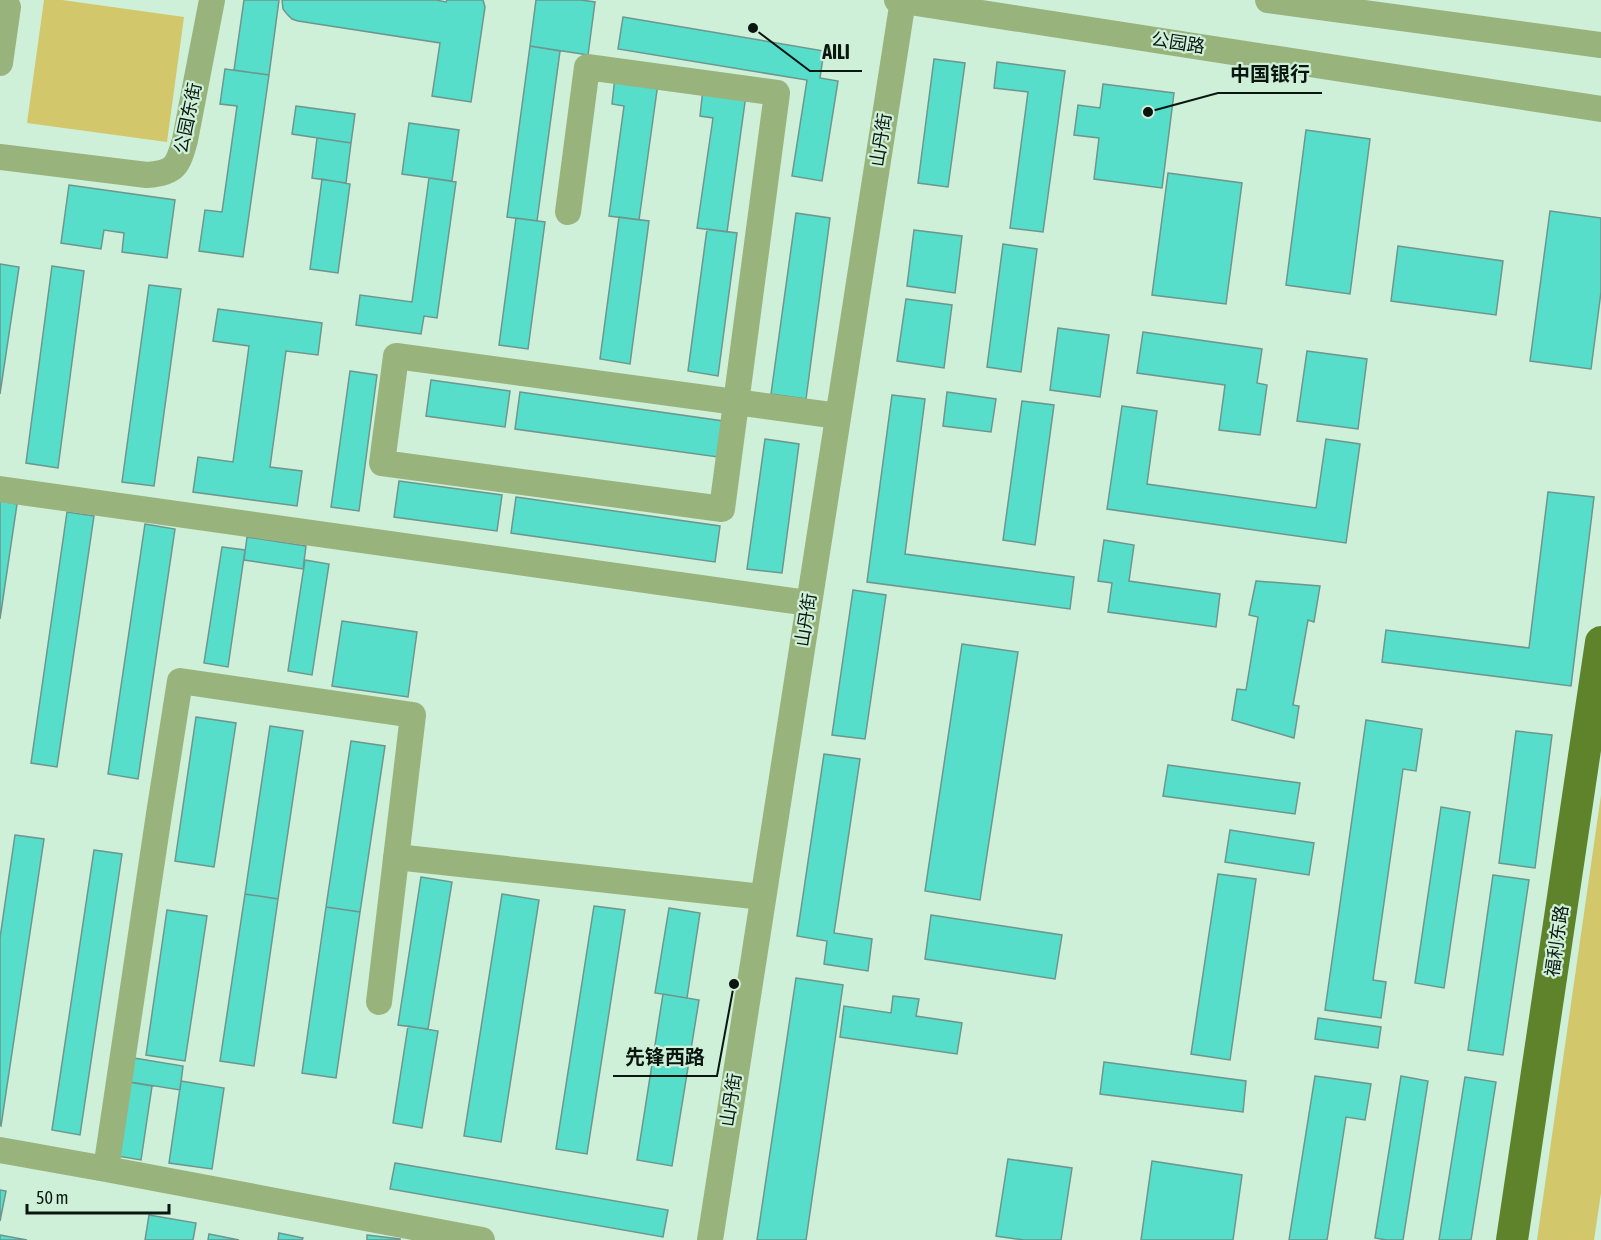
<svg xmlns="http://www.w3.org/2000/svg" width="1601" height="1240" font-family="'Asap Condensed','Noto Sans SC',sans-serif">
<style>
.green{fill:#d2c76b}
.building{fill:#56deca;stroke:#6d968e;stroke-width:1.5}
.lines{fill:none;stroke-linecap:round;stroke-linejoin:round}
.minor{stroke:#99b37c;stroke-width:26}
.major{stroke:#5f832b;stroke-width:32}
.labels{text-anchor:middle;stroke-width:4.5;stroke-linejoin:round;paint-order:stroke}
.street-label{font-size:18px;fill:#0a160f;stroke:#ceefd8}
.leader{fill:none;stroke:#0a160f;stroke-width:2}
.callout-dot{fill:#0a160f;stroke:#ceefd8;stroke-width:2}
.callout-label{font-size:20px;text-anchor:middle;font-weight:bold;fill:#0a160f;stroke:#ceefd8;stroke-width:4.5;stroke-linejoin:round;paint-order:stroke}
</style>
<rect width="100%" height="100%" fill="#ceefd8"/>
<!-- green -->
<path class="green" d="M44,0H62L184,17L167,142L27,123Z
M1601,795V1193L1594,1240H1537Z"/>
<!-- building -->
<path class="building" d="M244,0H279L269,75L234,70Z
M282,0H436L446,2L447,0H483L485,7L471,102L432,96L440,43L298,21L292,19L287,14L283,9Z
M536,0H581L595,2L588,55L530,46Z
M623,17L824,51L820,78L838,81L822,181L792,176L807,80L618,49Z
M530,46L560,51L537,221L507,217Z
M934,59L965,63L948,187L918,183Z
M997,62L1065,71L1043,232L1010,228L1028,92L994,88Z
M225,69L269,75L243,257L199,251L205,210L222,212L237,106L220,104Z
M615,77L658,83L639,220L609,216L624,106L612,104Z
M1103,84L1174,93L1162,188L1094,179L1099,138L1074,135L1078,105L1100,108Z
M703,89L746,95L727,232L697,228L713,118L700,116Z
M296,106L355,114L351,143L292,134Z
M409,123L459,130L452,181L402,174Z
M1306,130L1370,139L1350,294L1286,285Z
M317,138L351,143L346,183L312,178Z
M1168,173L1242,183L1226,304L1152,295Z
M429,178L456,182L437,318L424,316L421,334L356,325L360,295L412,302Z
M322,179L350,184L338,273L310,269Z
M69,185L175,200L167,258L122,252L124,233L104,230L101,249L61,243Z
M1550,211L1601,218V292L1591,369L1530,361Z
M796,213L830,218L806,399L771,394Z
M619,217L649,221L630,364L600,359Z
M516,218L545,222L528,349L499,345Z
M707,229L737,233L718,376L688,371Z
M914,230L962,236L955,293L907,286Z
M1003,244L1037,249L1021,372L987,367Z
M1398,246L1503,261L1496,315L1391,301Z
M0,264L19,267L0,394Z
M52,266L84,271L58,468L26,463Z
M149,285L181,289L154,486L122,482Z
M906,299L952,305L944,368L897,361Z
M218,309L322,323L318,355L286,351L270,467L302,471L297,506L193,492L198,457L233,462L249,346L213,341Z
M1058,328L1109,335L1100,397L1050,390Z
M1143,332L1262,349L1257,383L1267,385L1260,435L1219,430L1225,385L1137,373Z
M1307,351L1367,359L1358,429L1297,421Z
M350,371L377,375L359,511L331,507Z
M431,380L510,391L505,427L426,416Z
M520,392L723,421L718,457L515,429Z
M947,392L996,399L991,432L943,426Z
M892,395L925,399L905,554L1074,577L1070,609L867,582Z
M1022,401L1054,405L1035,545L1003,540Z
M1122,406L1157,411L1147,484L1316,508L1326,439L1360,444L1346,543L1107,509Z
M765,439L799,444L782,573L747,569Z
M399,481L502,495L497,531L394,517Z
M1548,492L1594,497L1571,686L1382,662L1386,630L1529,648Z
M516,497L720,526L715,562L511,533Z
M0,501L17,504L0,619Z
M67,512L94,516L57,767L31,763Z
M145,524L175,529L138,779L108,774Z
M247,537L306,546L303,569L244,560Z
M1104,540L1134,545L1129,581L1220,594L1216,627L1108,612L1112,583L1098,581Z
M222,547L245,550L228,667L204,663Z
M305,560L329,564L312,675L288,671Z
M1256,581L1320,586L1314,622L1308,620L1293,705L1299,706L1294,738L1232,720L1237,689L1246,690L1258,617L1249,615Z
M853,590L886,595L865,739L832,735Z
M342,621L417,632L408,697L332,686Z
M962,644L1018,652L980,900L925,891Z
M196,717L236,723L214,867L175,861Z
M1366,720L1422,729L1416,771L1403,769L1373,980L1386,982L1381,1018L1325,1010Z
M270,726L303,731L278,899L245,894Z
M1516,731L1552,735L1535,868L1499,863Z
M351,741L385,746L360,912L326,907Z
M824,754L860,759L834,933L872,939L868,971L824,964L827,941L797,936Z
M1168,765L1300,783L1295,814L1163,796Z
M1441,807L1470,812L1444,988L1415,983Z
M1230,830L1314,843L1309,875L1225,862Z
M15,835L44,839L1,1126L0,1125V938Z
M94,850L122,854L80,1135L52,1130Z
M1218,874L1256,879L1230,1060L1191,1054Z
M1493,875L1529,880L1503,1055L1468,1050Z
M421,877L452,882L428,1029L398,1025Z
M245,894L278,899L254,1066L220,1061Z
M502,894L539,900L501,1142L464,1136Z
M594,906L625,910L587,1154L556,1149Z
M326,907L360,912L336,1078L302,1073Z
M669,908L700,913L687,998L655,993Z
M167,910L207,916L185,1061L146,1055Z
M931,915L1062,935L1055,979L925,959Z
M796,978L843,985L806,1240H757Z
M663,994L699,1000L672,1166L637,1160Z
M893,996L919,999L916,1016L962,1023L957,1054L840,1037L844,1006L891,1013Z
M1318,1018L1381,1027L1378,1048L1315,1039Z
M408,1026L438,1031L422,1128L393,1123Z
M134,1058L183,1066L180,1090L130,1082Z
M1104,1062L1246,1081L1243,1112L1100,1094Z
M1315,1076L1371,1084L1365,1120L1346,1117L1327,1240H1289Z
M1401,1076L1428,1081L1403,1240H1386L1375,1238Z
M1465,1077L1496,1082L1471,1240H1439Z
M181,1081L224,1088L212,1169L169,1163Z
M128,1082L152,1086L141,1160L117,1156Z
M1008,1159L1072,1168L1061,1240H1024L996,1236Z
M1152,1161L1242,1175L1233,1240H1141Z
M395,1163L668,1210L663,1237L390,1189Z
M0,1190L6,1191L0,1221Z
M149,1215L196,1223L193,1240H145Z
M279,1233L303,1238L302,1240H278Z
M209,1234L239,1240H208Z
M0,1235L27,1240H0Z
M367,1235L400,1239V1240H367Z"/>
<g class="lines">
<!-- minor -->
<path class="minor" d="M897,0L1601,109
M1268,0L1601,45
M0,63L8,7
M0,157L147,175C176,173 178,165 185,140L212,0
M568,212L587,67L777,93L722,509L382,463L396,356L838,416
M0,489L808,603
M396,857L763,897
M0,1150L106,1169L482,1240
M106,1169L159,814L180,681L413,715L379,1002
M710,1240L903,0"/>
<!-- major -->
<path class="major" d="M1512,1240L1601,642"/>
</g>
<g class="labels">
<!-- street labels -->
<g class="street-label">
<text transform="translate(1178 43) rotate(9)" y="6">公园路</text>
<text transform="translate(188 118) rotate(-78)" y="6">公园东街</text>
<text transform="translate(881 140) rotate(-81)" y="6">山丹街</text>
<text transform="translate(806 620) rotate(-81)" y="6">山丹街</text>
<text transform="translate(1557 941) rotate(-82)" y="6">福利东路</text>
<text transform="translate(731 1100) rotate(-81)" y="6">山丹街</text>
</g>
</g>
<!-- callouts -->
<path class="leader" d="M753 28L810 71H862M1148 112L1218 93H1322M734 984L717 1076H613"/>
<g class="callout-dot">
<circle cx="753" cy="28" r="6"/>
<circle cx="1148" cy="112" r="6"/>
<circle cx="734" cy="984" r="6"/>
</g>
<g class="callout-label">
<text x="836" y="59">AILI</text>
<text x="1270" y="81">中国银行</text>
<text x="665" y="1064">先锋西路</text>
</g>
<!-- scale -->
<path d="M27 1204v9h142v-9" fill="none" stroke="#0a160f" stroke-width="3"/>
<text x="36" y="1204" font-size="18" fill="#0a160f" stroke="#ceefd8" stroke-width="4.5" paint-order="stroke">50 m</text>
</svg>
